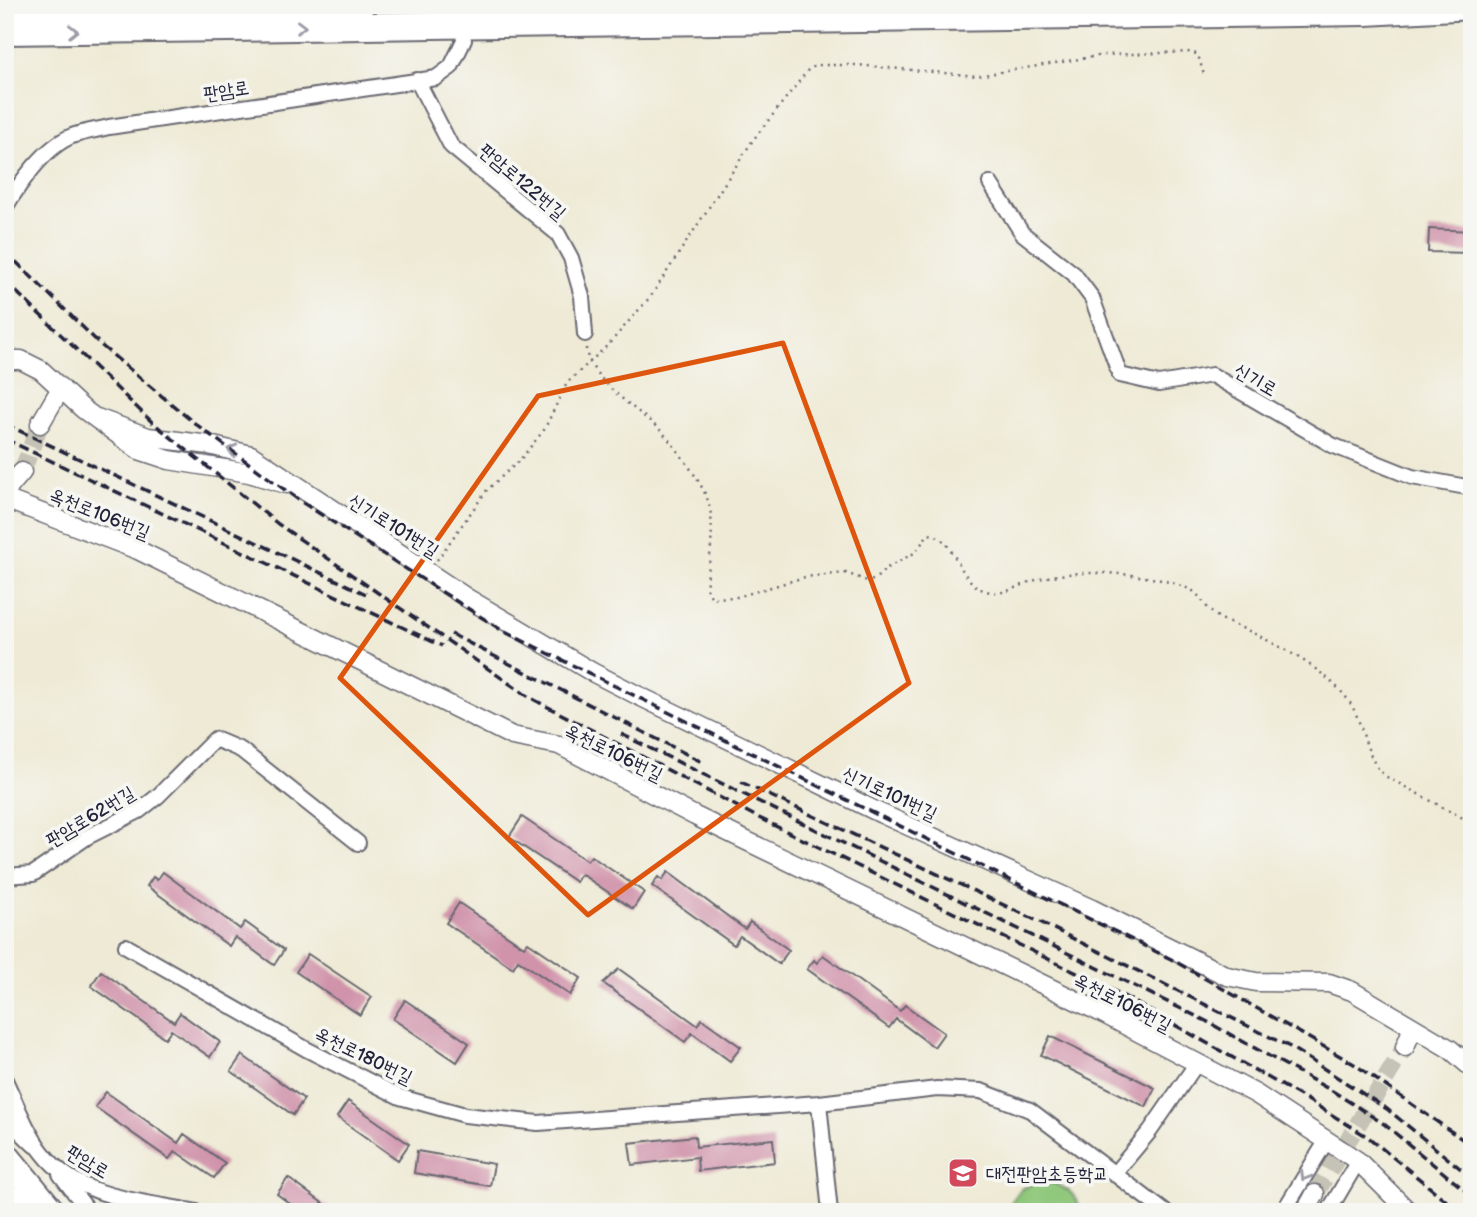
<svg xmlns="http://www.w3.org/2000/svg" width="1477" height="1217" font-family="'Balsamiq Sans','Poor Story',sans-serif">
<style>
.green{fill:#8ec77a;stroke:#58745a;stroke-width:2}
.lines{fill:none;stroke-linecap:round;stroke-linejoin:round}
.stream{stroke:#55c0d0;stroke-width:3.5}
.building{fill:#d093aa}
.minor-tunnel{stroke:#c5c2b6;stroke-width:14;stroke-dasharray:14 7;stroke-linecap:butt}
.tertiary-tunnel{stroke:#c5c2b6;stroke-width:18;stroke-dasharray:18 9;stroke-linecap:butt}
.minor-casing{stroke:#696871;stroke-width:18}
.tertiary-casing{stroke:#696871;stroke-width:21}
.primary-casing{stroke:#696871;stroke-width:26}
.motorway-casing{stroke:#696871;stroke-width:30}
.path{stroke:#696871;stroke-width:2.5;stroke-dasharray:2 5;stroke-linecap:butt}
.minor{stroke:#fff;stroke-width:14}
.tertiary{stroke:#fff;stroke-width:18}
.primary{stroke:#fff;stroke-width:23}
.motorway{stroke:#fff;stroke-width:26}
.rail{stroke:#22223b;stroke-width:3.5;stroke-dasharray:10 5;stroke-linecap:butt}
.oneway{stroke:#9c9ca7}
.marked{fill:none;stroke:#de560e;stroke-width:5;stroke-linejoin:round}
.labels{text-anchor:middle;stroke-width:7;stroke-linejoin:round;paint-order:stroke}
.street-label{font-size:19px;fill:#22223b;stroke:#f6f6f2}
.poi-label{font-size:19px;fill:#22223b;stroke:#f6f6f2;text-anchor:start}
</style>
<rect width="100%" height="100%" fill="#f6f6f2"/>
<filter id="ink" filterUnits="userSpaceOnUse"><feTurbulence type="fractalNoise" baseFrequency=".0143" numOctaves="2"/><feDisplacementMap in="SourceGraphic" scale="14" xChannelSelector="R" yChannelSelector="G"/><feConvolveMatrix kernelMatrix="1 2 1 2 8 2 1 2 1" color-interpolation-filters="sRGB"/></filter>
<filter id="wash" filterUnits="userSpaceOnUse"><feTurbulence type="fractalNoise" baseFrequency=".00686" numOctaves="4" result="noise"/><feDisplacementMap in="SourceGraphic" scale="28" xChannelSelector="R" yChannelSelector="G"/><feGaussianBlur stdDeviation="1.57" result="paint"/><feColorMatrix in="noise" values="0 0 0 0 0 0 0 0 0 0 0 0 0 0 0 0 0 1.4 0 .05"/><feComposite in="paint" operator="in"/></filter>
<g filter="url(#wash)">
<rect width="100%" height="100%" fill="#eeead5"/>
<!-- green -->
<path class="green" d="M1042,1180C1060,1185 1078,1191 1080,1212H1004L1021,1189Z"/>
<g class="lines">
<!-- stream -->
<path class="stream" d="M5,1103L14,1116"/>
</g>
<g id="blocks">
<!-- building -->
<path class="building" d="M1429,229L1472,231V253L1428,252Z
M522,817L587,861L591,856L644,892L633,909L581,874L576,882L509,837Z
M163,872L240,929L245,922L284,950L274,965L235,937L229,946L147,886L153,877L157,880Z
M668,872L745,929L750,922L789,950L779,964L740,936L734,945L652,886L658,877L662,880Z
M459,903L524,947L528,942L581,978L570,995L518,960L513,968L446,923Z
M308,954L372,997L360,1015L296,972Z
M823,955L900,1011L905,1005L944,1033L934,1047L896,1019L889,1028L807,969L814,960L817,963Z
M619,969L697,1025L702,1019L741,1047L730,1061L692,1033L685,1042L603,983Z
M101,971L174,1022L180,1013L220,1042L210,1057L171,1030L165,1038L91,986Z
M405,1000L469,1043L457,1062L393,1019Z
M1050,1036L1155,1088L1146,1107L1041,1055Z
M242,1055L304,1099L293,1115L231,1071Z
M106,1092L178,1143L184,1134L225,1163L214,1178L175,1151L169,1159L95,1107Z
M348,1101L409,1144L398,1160L337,1117Z
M695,1136L696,1147L773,1139L775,1162L698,1171L697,1157L632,1165L629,1143Z
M417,1151L494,1164L490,1186L414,1173Z
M288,1178L335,1212H301L277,1194Z"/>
</g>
</g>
<g filter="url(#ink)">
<use href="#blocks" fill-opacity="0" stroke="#696871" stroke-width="2"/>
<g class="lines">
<!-- minor-tunnel -->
<path class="minor-tunnel" d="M467,28L474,5"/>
<!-- tertiary-tunnel -->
<path class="tertiary-tunnel" d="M22,472L40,424
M1315,1194L1405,1047"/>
<!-- minor casing -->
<g class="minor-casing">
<path id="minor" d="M417,80L451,146L558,234L571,258L582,296L585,334
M990,183L1022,233L1074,274L1092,298L1120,375L1159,384L1212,375L1332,445L1412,477L1472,488
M5,208C19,184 45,147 72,136C83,132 97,130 109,127L436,78L451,67L464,40
M5,876L33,874L87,837L139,811L158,796L215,739L241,750L358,843
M126,946L306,1049L400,1097L465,1115L538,1123L819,1103L937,1089L981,1091L1030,1110L1165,1212
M5,1080C16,1103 27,1133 43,1153C79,1200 144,1201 197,1212
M819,1103L830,1212
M5,1117L34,1145
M1115,1173L1150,1131L1197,1063
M60,1174L89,1212
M1283,1212L1327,1140
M1328,1212L1358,1161"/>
</g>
<!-- tertiary casing -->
<g class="tertiary-casing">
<path id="tertiary" d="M5,360H21L41,370L83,409L139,450L169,460L249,473L286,484
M97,418L148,437L209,445L251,455L467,598L592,672L635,694L882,814L1092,909L1227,976L1256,982L1329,983L1352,991L1450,1049L1472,1068
M40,424L61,388
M5,492L22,472
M5,499L138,550L512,736L559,745L695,816L1104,1014L1256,1094L1358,1161L1409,1212
M1405,1047L1413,1027
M1305,1212L1315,1194"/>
</g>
<!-- primary casing -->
<g class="primary-casing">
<path id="primary" d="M5,1194L25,1212"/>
</g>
<!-- motorway casing -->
<g class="motorway-casing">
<path id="motorway" d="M5,8L361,5
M5,31L1366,12L1472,6
M5,1155L52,1212"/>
</g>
<!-- path -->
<path class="path" d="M586,348C588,379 638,409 660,430C674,444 702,482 708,501C716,526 709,562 706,588L712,598L737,597L805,577L846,573L867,581L874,580L887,568L916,552L928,534C958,536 956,587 991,592C1007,595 1021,584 1036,580C1062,572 1095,572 1121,574C1144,576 1168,580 1189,589C1201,594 1204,607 1215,615C1226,623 1241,627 1253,633C1285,649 1322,668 1345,696C1365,719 1362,755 1385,776L1472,823
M437,560L487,490L520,460L544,430L567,383L609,344L651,296L753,140L808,70L817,65H857L977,76L1104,55L1192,52L1198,55L1204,75"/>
<!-- minor -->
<use href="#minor" class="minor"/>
<!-- tertiary -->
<use href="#tertiary" class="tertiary"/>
<!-- primary -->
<use href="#primary" class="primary"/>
<!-- motorway -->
<use href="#motorway" class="motorway"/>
<!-- rail -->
<path class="rail" d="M5,251L103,347L193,422L300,501L503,631L1171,959L1354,1064L1472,1146
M5,281L152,422L278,524L529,697L757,817L1120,994L1306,1099L1368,1137L1460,1212
M5,424L366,594
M5,439L442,646
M451,634L704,763
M621,734L1206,1021L1334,1092L1384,1124L1472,1196
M741,782L1040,922L1290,1047L1387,1109L1472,1178"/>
</g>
<!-- one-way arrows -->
<defs><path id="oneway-chevron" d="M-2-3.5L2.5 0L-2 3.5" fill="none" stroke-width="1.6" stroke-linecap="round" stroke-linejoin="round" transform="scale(1.75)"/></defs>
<g class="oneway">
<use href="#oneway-chevron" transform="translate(301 27) rotate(-1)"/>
<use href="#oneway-chevron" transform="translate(73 31) rotate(-1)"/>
<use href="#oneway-chevron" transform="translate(232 450) rotate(-166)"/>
<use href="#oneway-chevron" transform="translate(1305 1176) rotate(121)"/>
</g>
</g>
<!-- marked area -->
<path class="marked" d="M783,343L909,683L588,915L340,678L538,396Z"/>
<!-- icons -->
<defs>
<g id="school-square" transform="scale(1.575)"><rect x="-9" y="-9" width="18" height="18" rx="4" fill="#d1495b" stroke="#f6f6f2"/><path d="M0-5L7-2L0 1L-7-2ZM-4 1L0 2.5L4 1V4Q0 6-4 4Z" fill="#fff"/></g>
</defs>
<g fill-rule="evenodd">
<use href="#school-square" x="963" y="1173"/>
</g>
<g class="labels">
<!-- street labels -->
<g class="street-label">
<text transform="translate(226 90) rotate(-9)" y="7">판암로</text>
<text transform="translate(523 181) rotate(40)" y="7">판암로122번길</text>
<text transform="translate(1256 379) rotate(30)" y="7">신기로</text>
<text transform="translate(100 513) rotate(22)" y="7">옥천로106번길</text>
<text transform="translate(394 525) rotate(32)" y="7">신기로101번길</text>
<text transform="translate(614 752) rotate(26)" y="7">옥천로106번길</text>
<text transform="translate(890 793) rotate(25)" y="7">신기로101번길</text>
<text transform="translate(90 816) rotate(-31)" y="7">판암로62번길</text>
<text transform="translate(1123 1002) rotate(27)" y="7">옥천로106번길</text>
<text transform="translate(364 1055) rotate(26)" y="7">옥천로180번길</text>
<text transform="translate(88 1161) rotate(31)" y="7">판암로</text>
</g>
<!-- poi labels -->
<g class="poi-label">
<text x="986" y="1180">대전판암초등학교</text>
</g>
</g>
<!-- margin -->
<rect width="1477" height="1217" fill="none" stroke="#f6f6f2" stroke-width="28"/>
</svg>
